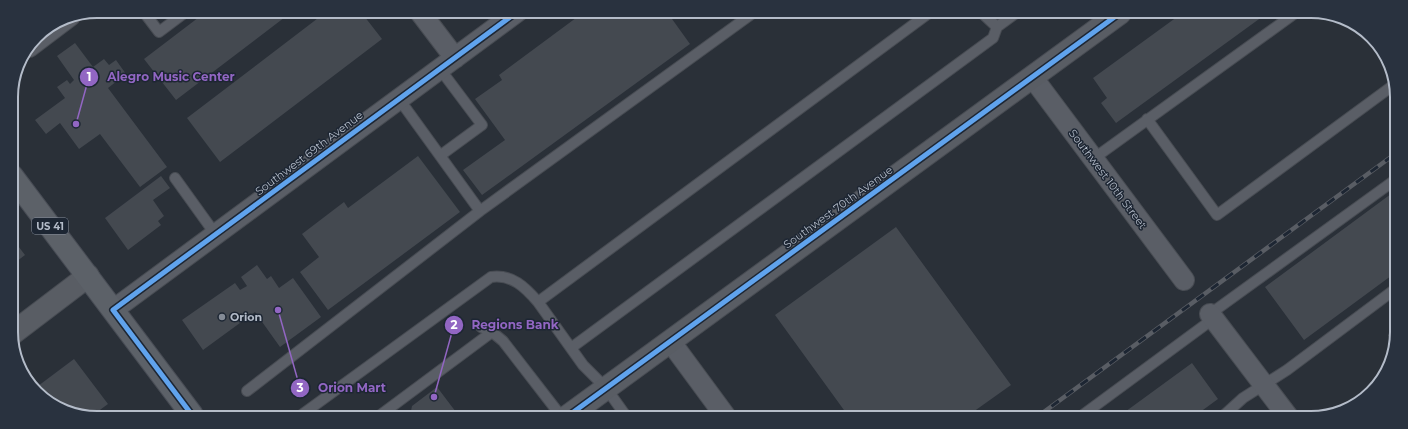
<svg xmlns="http://www.w3.org/2000/svg" width="1408" height="429" font-family="Montserrat,sans-serif">
<style>
.building{fill:#444950}
.lines{fill:none;stroke-linecap:round;stroke-linejoin:round}
.lane-casing{stroke:#484c53;stroke-width:12}
.street-casing{stroke:#484c53;stroke-width:22}
.secondary-casing{stroke:#484c53;stroke-width:24}
.primary-casing{stroke:#484c55;stroke-width:24}
.lane{stroke:#5a5e66;stroke-width:10}
.street{stroke:#5a5e66;stroke-width:20}
.secondary{stroke:#595d64;stroke-width:22}
.primary{stroke:#5c6168;stroke-width:22}
.rail-casing{stroke:#595d64;stroke-width:4.5}
.rail{stroke:#1d2633;stroke-width:3;stroke-dasharray:9;stroke-linecap:butt}
.cycleway-casing{stroke:#1d2633;stroke-width:8}
.cycleway{stroke:#60a3ed;stroke-width:5}
.poi-dot{fill:#848b96;stroke:#1d2633;stroke-width:1.5}
.labels{text-anchor:middle;stroke-width:3;stroke-linejoin:round;paint-order:stroke}
.shield{fill:#1d2633;stroke:#878f9c;stroke-width:1}
.shield-label{font-size:10px;font-weight:bold;fill:#b4bcc9}
.street-label{font-size:11px;fill:#b4bcc9;stroke:#1d2633}
.poi-label{font-size:11px;font-weight:bold;fill:#b4bcc9;stroke:#1d2633;text-anchor:start}
.rim{fill:none;stroke:#b4bcc9;stroke-width:2}
.leader{fill:none;stroke:#9266c3;stroke-width:1.5}
.callout-dot{fill:#9266c3;stroke:#1d2633;stroke-width:1.5}
.mark-label{font-size:12px;text-anchor:middle;font-weight:bold;fill:#fff}
.callout-label{font-size:12px;text-anchor:middle;font-weight:bold;fill:#9266c3;stroke:#1d2633;stroke-width:3;stroke-linejoin:round;paint-order:stroke}
</style>
<rect width="100%" height="100%" fill="#2a3038"/>
<!-- building -->
<path class="building" d="M207,11H293L176,100L144,59Z
M326,12H361L382,39L220,162L187,118Z
M584,12H667L690,44L482,195L463,170L505,140L475,99L502,80L499,75Z
M1181,14H1266L1116,123L1101,103L1107,98L1093,78Z
M75,43L93,67L104,59L109,65L116,60L126,74L108,88L167,167L140,187L100,134L79,149L60,123L46,134L35,120L65,98L57,87L67,80L70,84L74,80L57,56Z
M418,156L460,212L328,310L300,272L319,257L302,234L344,202L348,208Z
M161,176L170,188L153,200L164,216L158,221L161,225L128,250L105,218Z
M1395,191V273L1304,340L1265,287Z
M896,227L1011,385L966,417H849L775,315Z
M12,238L25,255L12,265Z
M257,265L267,279L271,276L279,288L293,278L321,317L280,347L255,312L203,350L182,320L235,283L240,290L247,286L241,277Z
M1394,331V345L1388,335Z
M74,359L108,404L93,415H75L36,393L34,389Z
M1192,363L1218,399L1192,418L1118,417Z
M1376,384L1368,397L1348,405H1347Z
M437,387L459,416H410L412,406Z"/>
<g class="lines">
<!-- lane casing -->
<g class="lane-casing">
<path id="lane" d="M143,11L159,32L187,11
M982,13L997,27L1016,13
M440,69L482,125L441,155
M1147,119L1217,215L1395,84
M1093,159L1294,14
M175,178L216,235
M480,211L753,13
M538,302L583,365L606,388L626,416
M1210,314L1395,180
M481,327L492,332L503,341L561,416
M571,348L993,38L997,27
M247,391L480,211L399,99
M300,416L491,277C512,274 525,287 538,302L929,13
M379,416L492,332
M1080,417L1213,319
M1221,418L1243,398L1287,370L1394,290"/>
</g>
<!-- street casing -->
<g class="street-casing">
<path id="street" d="M420,12L455,58
M29,47L70,16
M1033,78L1184,280
M113,310L517,12
M1210,314L1289,418
M670,341L726,417"/>
</g>
<!-- secondary casing -->
<g class="secondary-casing">
<path id="secondary" d="M13,333L88,276
M568,416L1120,13"/>
</g>
<!-- primary casing -->
<g class="primary-casing">
<path id="primary" d="M12,176L192,415"/>
</g>
<!-- lane -->
<use href="#lane" class="lane"/>
<!-- street -->
<use href="#street" class="street"/>
<!-- secondary -->
<use href="#secondary" class="secondary"/>
<!-- primary -->
<use href="#primary" class="primary"/>
<!-- rail casing -->
<g class="rail-casing">
<path id="rail" d="M1037,417L1395,154"/>
</g>
<!-- rail -->
<use href="#rail" class="rail"/>
<!-- cycleway casing -->
<g class="cycleway-casing">
<path id="cycleway" d="M192,415L113,310L517,12
M568,416L1120,13"/>
</g>
<!-- cycleway -->
<use href="#cycleway" class="cycleway"/>
</g>
<!-- markers -->
<circle class="poi-dot" cx="222" cy="317" r="4"/>
<g class="labels">
<!-- shield labels -->
<rect class="shield" x="32" y="218" width="36" height="16" rx="3"/>
<g class="shield-label">
<text x="50" y="230">US 41</text>
</g>
<!-- street labels -->
<g class="street-label">
<text transform="translate(309 153) rotate(-37)" y="4">Southwest 69th Avenue</text>
<text transform="translate(1108 179) rotate(53)" y="4">Southwest 10th Street</text>
<text transform="translate(838 207) rotate(-36)" y="4">Southwest 70th Avenue</text>
</g>
<!-- poi labels -->
<g class="poi-label">
<text x="230" y="321">Orion</text>
</g>
</g>
<!-- crop -->
<path d="M0 0H1408V429H0ZM97 18H1311A79 79 0 0 1 1390 97V332A79 79 0 0 1 1311 411H97A79 79 0 0 1 18 332V97A79 79 0 0 1 97 18Z" fill="#29323f" fill-rule="evenodd"/>
<path class="rim" d="M97 18H1311A79 79 0 0 1 1390 97V332A79 79 0 0 1 1311 411H97A79 79 0 0 1 18 332V97A79 79 0 0 1 97 18Z"/>
<!-- callouts -->
<path class="leader" d="M76 124L89 77M434 397L454 325M278 310L300 388"/>
<g class="callout-dot">
<circle cx="76" cy="124" r="4"/>
<circle cx="434" cy="397" r="4"/>
<circle cx="278" cy="310" r="4"/>
<circle cx="89" cy="77" r="10"/>
<circle cx="454" cy="325" r="10"/>
<circle cx="300" cy="388" r="10"/>
</g>
<g class="mark-label">
<text x="89" y="81">1</text>
<text x="454" y="329">2</text>
<text x="300" y="392">3</text>
</g>
<g class="callout-label">
<text x="171" y="81">Alegro Music Center</text>
<text x="515" y="329">Regions Bank</text>
<text x="352" y="392">Orion Mart</text>
</g>
</svg>
